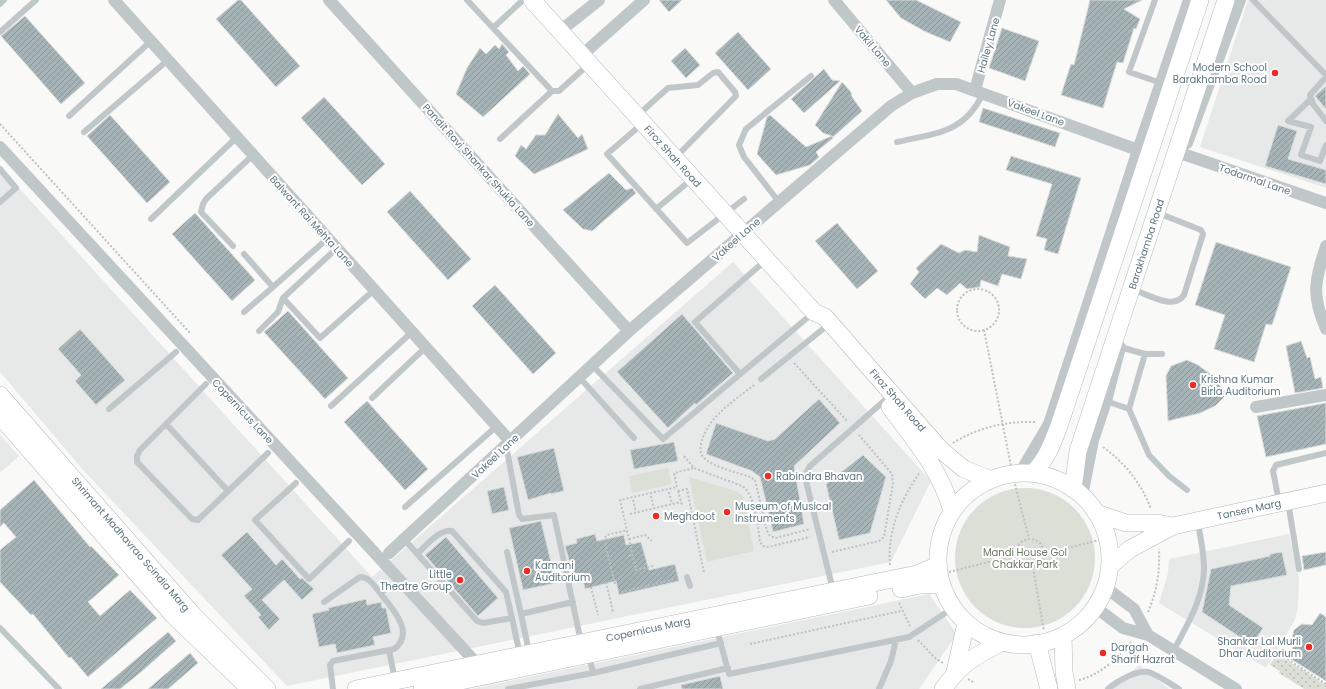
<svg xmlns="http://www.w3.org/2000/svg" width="1326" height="689" font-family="Poppins,sans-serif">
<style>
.built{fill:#e7e9e8}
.grass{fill:url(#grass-dots)}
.green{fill:#dbdfd6}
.building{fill:url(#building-hatch);stroke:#dbdbd9}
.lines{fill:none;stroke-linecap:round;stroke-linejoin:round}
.secondary-casing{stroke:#b2bbbe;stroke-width:18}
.path{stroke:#bcc1c3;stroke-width:2;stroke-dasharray:2 2;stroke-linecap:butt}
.lane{stroke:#c0c7c9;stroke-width:6}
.street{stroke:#c0c7c9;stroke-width:12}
.secondary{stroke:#fff;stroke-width:17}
.poi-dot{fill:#ec2c24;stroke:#fff;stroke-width:1.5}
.labels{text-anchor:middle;stroke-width:4;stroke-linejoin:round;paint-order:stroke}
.street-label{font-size:10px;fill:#5e767e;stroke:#fff}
.poi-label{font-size:10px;fill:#5e767e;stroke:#fff;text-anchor:start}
.park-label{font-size:10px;fill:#6b7a62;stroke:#fff}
</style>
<defs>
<pattern id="grass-dots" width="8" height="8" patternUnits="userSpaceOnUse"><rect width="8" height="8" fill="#dbdfd6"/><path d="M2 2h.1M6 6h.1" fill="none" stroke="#b5b9b3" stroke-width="1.8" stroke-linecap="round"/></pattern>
<pattern id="building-hatch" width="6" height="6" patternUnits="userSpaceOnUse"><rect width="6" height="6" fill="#a6b4b7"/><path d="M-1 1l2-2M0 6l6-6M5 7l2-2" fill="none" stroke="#8a979a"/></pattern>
</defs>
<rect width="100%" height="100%" fill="#f9f9f7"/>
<!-- built -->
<path class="built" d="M1248,0H1326V188L1200,147Z
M0,167L372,577L733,262L931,481L891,562L287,686L83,470L0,372Z
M0,435L19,456L0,473Z
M1289,534L1299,578L1298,607L1295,620L1266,668L1159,603L1168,573L1169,559Z
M929,594L957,634L919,689H471Z
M1139,665L1169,689H1112Z"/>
<!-- grass -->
<path class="grass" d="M1277,654L1326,685V689H1304L1279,673L1280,671L1270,665Z"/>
<!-- green -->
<path class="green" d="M668,468L672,484L632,493L629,476Z
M689,477L736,491L743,496L754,551L707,562Z
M955 558a70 70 0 1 1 140 0a70 70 0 1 1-140 0Z"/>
<!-- building -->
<path class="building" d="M238,0H241L300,66L276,87L216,19Z
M659,0H682L669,12Z
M886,0H916L961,22L950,42L924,31L901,18Z
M1090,0H1142L1124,9L1140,19L1136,29L1134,28L1123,63L1117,62L1103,108L1061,95L1071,64L1074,65Z
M25,16L85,83L61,104L1,36Z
M1002,28L1039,41L1025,81L989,68Z
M738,32L771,69L748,90L715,53Z
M502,44L509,52L506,55L518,71L523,66L530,74L483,117L456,94L467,68L480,48L486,54L495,45L499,49Z
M685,48L700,65L686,78L671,61Z
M824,69L832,80L840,81L804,113L791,99Z
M842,82L851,92L852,97L862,111L833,137L832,136L833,138L816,152L819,157L810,165L776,175L757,154L767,117L770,115L806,147L832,136L823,133L815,125Z
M1326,86V109L1315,96Z
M324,97L385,164L362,185L301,118Z
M983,108L1060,133L1055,147L979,122Z
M558,114L578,138L582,134L588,149L534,174L515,156L521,145L526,149L536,135H545Z
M110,115L170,182L147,203L87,136Z
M1278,125L1297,131L1288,159L1326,170V184L1265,166Z
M1011,156L1081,178L1058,254L1044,250L1047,239L1036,236L1052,184L1006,170Z
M609,173L626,190L632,188L636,193L592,231L583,229L563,210Z
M410,191L471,259L448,280L387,212Z
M195,213L255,280L232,301L172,234Z
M837,223L878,271L857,289L815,241Z
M979,235L1010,247L1008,256L1027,259L1021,279L1002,274L998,286L981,280L980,287L967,289L960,283L947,295L937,288L925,299L910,284L919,272L916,268L941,244L959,253L965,250L977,252Z
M1216,242L1291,267L1272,325L1266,324L1254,362L1214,349L1225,315L1195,305Z
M495,285L556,353L533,374L472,306Z
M288,311L348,378L325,399L264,332Z
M682,314L733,373L696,405L695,403L668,428L617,372Z
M80,329L125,380L96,405L75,381L81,375L58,349Z
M1301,341L1307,358L1310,357L1315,379L1321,377L1323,388L1295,393L1286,346Z
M1187,360L1198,365L1210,374L1227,394L1215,406L1200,413L1168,421L1166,376L1171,366Z
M819,399L840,423L794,466L804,524L773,532L760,477L752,471L706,454L716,423L768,441L775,439Z
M367,401L428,469L405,490L344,422Z
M1326,403V444L1266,457L1257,416Z
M674,442L678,461L634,469L630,450Z
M554,448L564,491L551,494V493L528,500L517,457Z
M863,455L886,477L870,533L839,540L826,484Z
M34,480L90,547L91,546L119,575L88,602L100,616L130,590L157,618L88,677L71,657L69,658L33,614L31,615L0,582V550L16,537L4,523L0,527V510Z
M504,487L509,510L492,514L487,491Z
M541,521L556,583L523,590L509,528Z
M247,532L276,565L282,559L300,579L302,578L314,589L302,600L284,580L262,600L280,619L269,630L258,617L261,615L244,596L252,589L221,555Z
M595,534L597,541L624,535L626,545L641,542L649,570L675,564L679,581L619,595L616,581L585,589L582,576L574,578L565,546L577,543L576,539Z
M446,537L498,598L478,616L425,555Z
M1282,552L1287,575L1231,586L1229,605L1263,628L1252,645L1202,612L1211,569L1270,556V554Z
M1326,552V565L1304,570L1302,556Z
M366,599L367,605L381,602L382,608H386L391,633L373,637L375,645L337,653L335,644L319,647L312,614L329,610L328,608Z
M1320,613L1326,617V681L1291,659L1294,653L1291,642L1294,630L1302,624L1312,625Z
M168,632L176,641L141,672L120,689H101Z
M190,653L198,663L168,689H148Z
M720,676L723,689H682L681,685Z"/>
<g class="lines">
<!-- secondary casing -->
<g class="secondary-casing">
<path id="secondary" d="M532,0L814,312L825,317L941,450L964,469L989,479
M0,395L193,615L267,689
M890,407C915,441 940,469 952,511
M0,416L173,615L250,689
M938 559a86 86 0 1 1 172 0a86 86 0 1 1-172 0Z
M1033,473C1047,459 1052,444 1059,426L1200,0
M1073,489L1078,451L1226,0
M1096,513L1126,523H1157L1173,526
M1110,566L1130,549L1173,526L1326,493
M901,589L920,585L942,584
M1063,636L1064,672L1067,689
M1037,643L1049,689
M955,672L966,623
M356,689L917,574L938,565
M422,689L869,596
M943,689C960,665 974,656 1001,643"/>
</g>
<!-- path -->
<path class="path" d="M0,124L190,333
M957 310a21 21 0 1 1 42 0a21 21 0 1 1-42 0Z
M984,330L1011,466
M794,363L848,422
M754,385C734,401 707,417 701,444C700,449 700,454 704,458C715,468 736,472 750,477L755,480L767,531L770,536L776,538L810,529
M953,443C979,427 1006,421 1036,422
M1103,447C1125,463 1141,483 1151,509
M684,456L694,468L742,486C755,493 758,528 760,542L763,546L768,547L810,537
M1015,484L1029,539
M677,487L674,473L694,468
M678,491L687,489L704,573
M678,491L682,505
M669,492L672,504
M651,496L654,508
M633,500L636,512
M630,514L681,502
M1016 553a14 14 0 1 1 28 0a14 14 0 1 1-28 0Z
M629,539L645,535L652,541
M832,552L879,541L884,537L893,483L892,474L859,435
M1044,554L1107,538
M629,556L633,555
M890,565C887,531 901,499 920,472
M653,566L636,570L620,500L677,487
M1033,568L1044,631
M949,572L1016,555
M606,582L613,612
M615,584L604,539L607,535L627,530
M591,587L598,615
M621,592L676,579
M899,603L910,626
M1148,612C1157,592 1160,570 1159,549
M918,640L935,658L943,663
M750,644L901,611
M1284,657L1326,684
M968,679L973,682
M1079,680C1100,675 1118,658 1131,642"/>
<!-- lane -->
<path class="lane" d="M467,0L552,91H559L589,64
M1155,0L1129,72L1161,83
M1253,0L1326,75
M0,4L4,0
M493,28L523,0
M0,32L36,0
M1326,77L1310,95L1313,104L1326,121
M1311,99L1288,121L1311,127L1301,155L1320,161L1326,145
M638,115L668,88L698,85L713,73L718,72L735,92L736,96L675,158
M69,116L151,41
M642,124L607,154L687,243L744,199
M84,132L168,60
M500,139L552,91
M897,142C936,133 965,133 983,93
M0,169L16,188L0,202
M779,202L744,157L739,145L746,129L811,76
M656,209L692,179
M151,219L237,137
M233,246L201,212L203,204L206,199L253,155
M337,248L283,298L320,338L374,290
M244,254L273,287L328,238
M1137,291C1151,296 1174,310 1184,295L1203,234L1201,230L1163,215
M244,312L273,287
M259,331L278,312L283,298
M1120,347L1145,354H1162
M592,365L663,439L813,313
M740,374L695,322L766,260
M580,378L634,438
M761,379L823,329
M206,384L140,450L137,456V462L192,519L198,520L268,453
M372,398L426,347
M1106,401L1129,409L1145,354
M331,406L412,332
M109,409L176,352
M1129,409L1149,455L1169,476L1187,490
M166,424L228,491
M506,445L519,515L522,519L554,515L581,642
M296,483L255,520L309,579L349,541
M1279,502L1273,471L1276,465L1326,453
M1288,502L1299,569
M405,507L497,426
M404,539L477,621L483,623L512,618L520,655
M507,552L521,614
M417,554C426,546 439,529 452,531L506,592L512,618
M687,577L690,586
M833,590L806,481V473L810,466L892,394
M324,602L360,577C370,577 374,586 380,593
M0,628L59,689
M717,630L729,674L909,637L953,608
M389,650L395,680
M1174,650C1187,625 1204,598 1204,568C1204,552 1200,537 1198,522
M529,652L521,614L573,602
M589,655L593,673
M333,689L330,665L333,661L394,649C416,633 392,608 380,593L390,586
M508,689L593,673L721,643
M640,689L728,668
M879,689L891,661L896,640
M1108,689C1117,681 1139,668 1151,673C1161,677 1170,684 1179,689"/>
<!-- street -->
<path class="street" d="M114,0L510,441
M329,0L629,331
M834,0L912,93
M560,31L599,0
M582,55L644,0
M975,90L1000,0
M1187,143L1240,0
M0,147L481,668
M1183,154L1326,203
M1326,246C1315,281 1311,294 1326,329
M1256,407L1326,395
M1020,473L1049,424L1138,150L1189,0
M1082,496L1093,440L1106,401L1120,347
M389,553L629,331L891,106L912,93L937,84H956L1138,150
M1105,587L1134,609L1148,635
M1095,607L1123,628L1148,635L1236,689"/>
<!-- secondary -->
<use href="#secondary" class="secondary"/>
</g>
<!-- markers -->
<g class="poi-dot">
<circle cx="1275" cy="73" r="4"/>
<circle cx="1193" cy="385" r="4"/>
<circle cx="768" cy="476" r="4"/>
<circle cx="727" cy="512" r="4"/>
<circle cx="656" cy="516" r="4"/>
<circle cx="527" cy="571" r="4"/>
<circle cx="460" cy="580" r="4"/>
<circle cx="1309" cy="647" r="4"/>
<circle cx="1103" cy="653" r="4"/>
</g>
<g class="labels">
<!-- street labels -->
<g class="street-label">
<text transform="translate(988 45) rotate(-74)" y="4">Hailey Lane</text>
<text transform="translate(873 46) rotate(50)" y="4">Vakil Lane</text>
<text transform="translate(1036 112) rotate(20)" y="4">Vakeel Lane</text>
<text transform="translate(673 156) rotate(48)" y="4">Firoz Shah Road</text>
<text transform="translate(479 165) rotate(48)" y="4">Pandit Ravi Shankar Shukla Lane</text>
<text transform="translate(1255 179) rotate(19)" y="4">Todarmal Lane</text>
<text transform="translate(312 221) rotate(48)" y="4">Balwant Rai Mehta Lane</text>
<text transform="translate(736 239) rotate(-41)" y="4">Vakeel Lane</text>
<text transform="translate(1146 244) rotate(-72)" y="4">Barakhamba Road</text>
<text transform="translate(898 400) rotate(49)" y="4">Firoz Shah Road</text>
<text transform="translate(243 411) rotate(47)" y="4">Copernicus Lane</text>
<text transform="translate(495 456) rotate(-43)" y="4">Vakeel Lane</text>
<text transform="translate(1249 509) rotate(-12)" y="4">Tansen Marg</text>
<text transform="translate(131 544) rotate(49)" y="4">Shrimant Madhavrao Scindia Marg</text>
<text transform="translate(648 629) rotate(-12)" y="4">Copernicus Marg</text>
</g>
<!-- poi labels -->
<g class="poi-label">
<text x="1267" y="71" text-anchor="end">Modern School<tspan x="1267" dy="12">Barakhamba Road</tspan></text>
<text x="1201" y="383">Krishna Kumar<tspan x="1201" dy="12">Birla Auditorium</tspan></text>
<text x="776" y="480">Rabindra Bhavan</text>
<text x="735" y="510">Museum of Musical<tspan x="735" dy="12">Instruments</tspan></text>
<text x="664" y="520">Meghdoot</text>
<text x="535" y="569">Kamani<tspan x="535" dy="12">Auditorium</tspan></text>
<text x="452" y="578" text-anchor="end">Little<tspan x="452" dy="12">Theatre Group</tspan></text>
<text x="1301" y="645" text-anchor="end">Shankar Lal Murli<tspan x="1301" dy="12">Dhar Auditorium</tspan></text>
<text x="1111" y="651">Dargah<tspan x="1111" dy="12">Sharif Hazrat</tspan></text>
</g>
<!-- park labels -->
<g class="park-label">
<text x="1025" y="556">Mandi House Gol<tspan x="1025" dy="12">Chakkar Park</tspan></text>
</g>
</g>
</svg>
